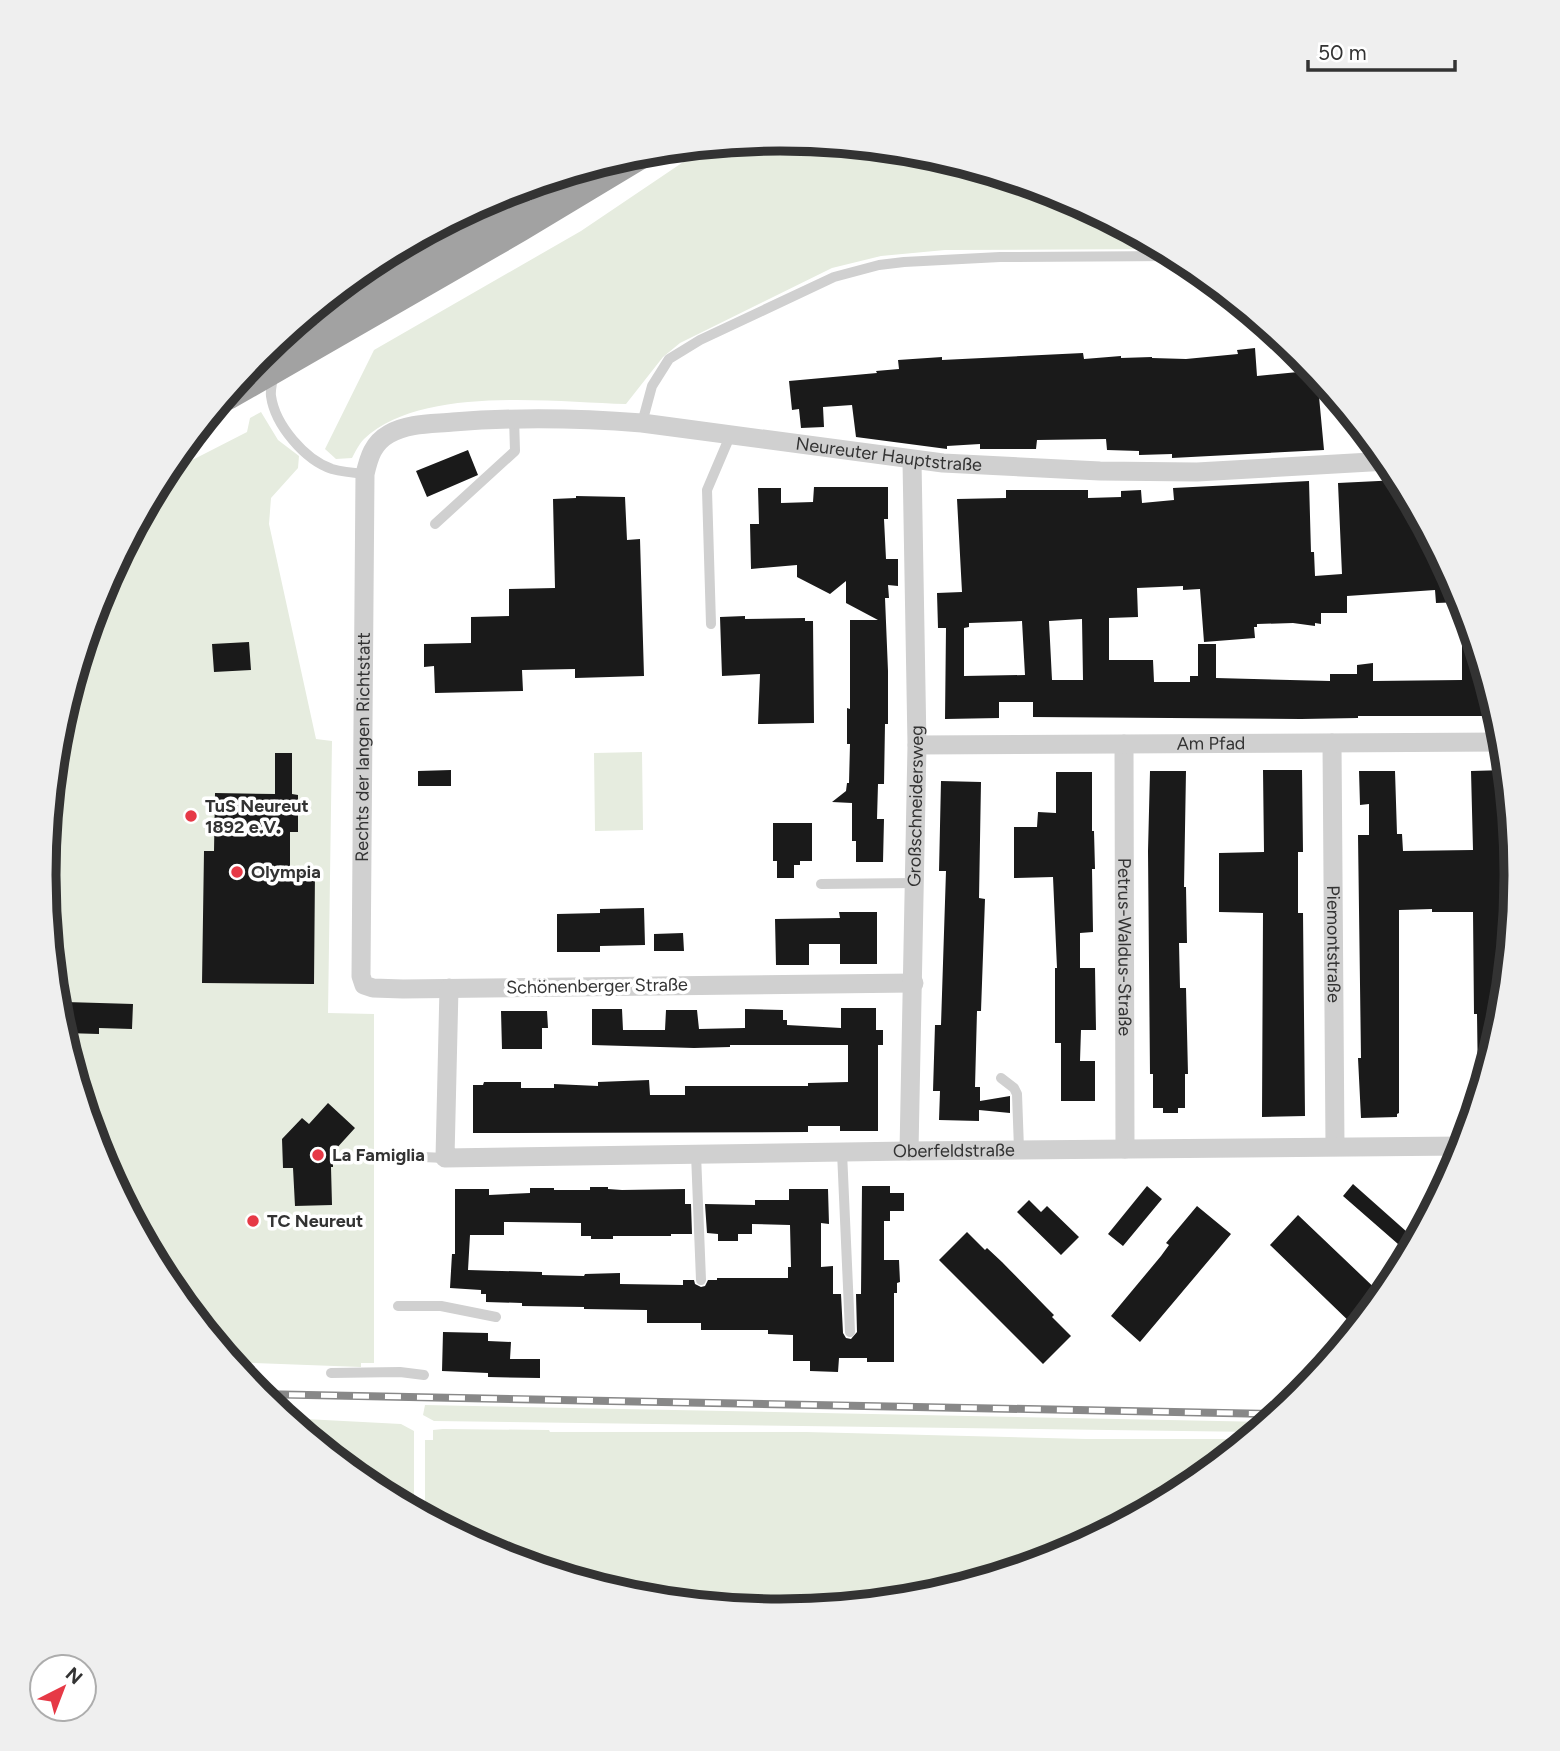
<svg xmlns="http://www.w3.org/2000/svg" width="1560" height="1751" font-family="Figtree,sans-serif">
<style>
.green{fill:#e6ecdf}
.building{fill:#1a1a1a;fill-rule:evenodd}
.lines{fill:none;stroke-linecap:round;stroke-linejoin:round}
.service{stroke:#d0d0d0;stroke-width:10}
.minor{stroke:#d0d0d0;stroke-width:19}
.trunk{stroke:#a2a2a2;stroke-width:32}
.rail-casing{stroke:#888;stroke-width:8}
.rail{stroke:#fff;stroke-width:5;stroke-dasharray:16;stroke-linecap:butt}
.poi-dot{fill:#e63946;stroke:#fff;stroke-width:2.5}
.labels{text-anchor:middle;stroke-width:7;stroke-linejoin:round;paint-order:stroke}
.street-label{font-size:18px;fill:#333;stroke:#fff}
.poi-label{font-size:18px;font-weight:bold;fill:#333;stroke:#fff;text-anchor:start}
.rim{fill:none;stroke:#333;stroke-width:9}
</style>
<rect width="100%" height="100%" fill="#fff"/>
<!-- green -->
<path class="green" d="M780,139L924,153L1062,195L1162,249L945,250L881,256L832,268L680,343L663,357L626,404C553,402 421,385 364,439C359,444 355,452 352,458L336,459L325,449L374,350L581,231L707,146Z
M261,412L278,440L299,456L298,468L271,498L269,524L316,739L332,741L328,1013L374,1014V1363H361V1367L231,1362L168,1284L100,1157L58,1019L44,875L58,731L100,593L163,475L247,432L250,418Z
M642,752L643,830L595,831L594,753Z
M425,1405L1269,1422L1257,1432L434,1421L423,1415Z
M286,1418L401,1424L414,1431V1511L371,1487Z
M443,1429L549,1430L550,1432H806L1086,1439H1248L1189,1488L1061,1556L923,1598L780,1612L636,1598L498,1556L425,1516V1440H433V1430Z"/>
<!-- building -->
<path class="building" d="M1255,348L1257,376L1298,372L1297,352L1317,375L1324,450L1172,458V454L1139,455V451L1107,450L1106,439L1037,440L1036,449H980V444L947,446V449L856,437L852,405L823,407L824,427L801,428L799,409L792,410L789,381L877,373L876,371L899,369L898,360L942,357V360L1083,353L1084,359L1121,356V358L1152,357V358L1186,359L1238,354L1237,350Z
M468,450L478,475L427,497L416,471Z
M1399,480L1463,602L1436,603L1435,590L1347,596V613H1321V624L1315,623V626L1293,623L1257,624V627H1254L1255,638L1204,642L1200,589L1183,590V586L1137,588L1138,617L1109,618V660H1153L1154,682H1190V676H1198V644H1216V678L1330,681V674H1357V665L1373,663V681L1462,680V614L1466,613L1497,716H1358V718L1301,719L1033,717V702H999V718L945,719L946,628H938L937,593L962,592L957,499L1006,498V490H1088V498L1121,497V491L1141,490L1142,503L1174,500L1173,488L1309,481L1311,552H1314L1315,576L1342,574L1338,483ZM1082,619L1083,680H1052L1049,621ZM1022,621L1025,675L964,676V628L969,627V623Z
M814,487H888V519H884L886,559H898V586L888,585L889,598H885L888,671V724H885L884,784H878L877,819H884L883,862H856V841H852V803L832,802L846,791L847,783H849L850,744H847V708L850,709V620H878L846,603V581L830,594L797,577V565L751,569L750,524H759L758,488H781V503L813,502Z
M576,496L625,497L627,540L640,539L644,676L575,678V669L522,670L523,691L435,693L434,666L424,667V644L471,643V617L509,616V589L555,588L553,499L576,498Z
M745,616V619L805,618V621H813L814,723L758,724L760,674L722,676L720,617Z
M249,642L251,670L214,672L212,644Z
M275,753H292V794L298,795V832H290V870L315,871L314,984L202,983L204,851H214L215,793L275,794Z
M451,770V786H418V771Z
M1263,770H1302L1303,852H1298V913H1303L1305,1116L1262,1117L1263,913L1219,912V853L1264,852Z
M1506,770L1516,876L1502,1020L1482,1086H1478L1477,1014H1474L1473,912H1432V909L1399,910V1113L1397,1114V1117L1361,1118L1358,1058H1361L1358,835H1369V804L1360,805L1359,771H1395L1397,834H1402L1403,851L1473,850L1471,771Z
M1150,771H1186L1184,887H1186L1187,943H1179L1180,988H1186L1188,1074H1185V1108H1178V1113H1163V1108H1153V1074H1150L1148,851Z
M1056,772H1092V831H1094L1095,869H1092L1093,932L1080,933V968H1095L1096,1030H1081L1080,1061H1095V1101H1061V1043H1055V968H1057L1053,877L1014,878V827H1037L1038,812L1056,813Z
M941,781L981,782L979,898L985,899L981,1011H977L975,1087H980V1101L1010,1096V1113L979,1110V1121L939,1120L940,1091H933L935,1025H941L946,871H939Z
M773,823H812V861H800V865H794V878H777V861H773Z
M644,908L645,945L600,946V952H557V914L600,913V909Z
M839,912H877V964H840V944H809V965H776L775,919L840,918Z
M683,933L684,951H654V934Z
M66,1002L133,1004L132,1029L99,1028V1034L65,1033Z
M841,1008H876V1030H883V1045H878V1131H840V1126H808V1132L473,1133V1085H483L484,1082H521V1088H554V1084L598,1086V1082L649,1080L650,1095H685V1086H808V1083L848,1082V1045H730V1047L694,1048L592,1045V1009H622L623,1030H665L666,1010H697L699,1029L745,1028V1009L783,1010V1020H787V1025L841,1028Z
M501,1011H547L548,1028H542V1049H502Z
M328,1103L355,1128L335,1150L339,1153L333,1160V1167H331L332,1205L295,1206L293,1168H283L282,1139L302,1118L309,1124Z
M1353,1184L1416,1240L1406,1251L1343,1196Z
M862,1186H890V1193H904V1211H890V1221H884V1260H899L900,1282L897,1283V1293H894V1362H867V1358H839L838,1372L810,1371V1361H793V1335L768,1334V1330H701V1323H647V1310L584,1309V1307L522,1306V1303L486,1302V1294H481V1290L450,1288L452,1254H455V1189H489V1195L530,1193V1188H554V1190H590V1187H608V1189L622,1190L685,1189V1204H691L692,1234H671V1236H613V1239H591V1236H581V1223L504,1222V1235H470L468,1270L542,1272V1275L584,1276L585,1274L620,1273V1284L683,1285V1280H694L695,1284L701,1287L705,1286L708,1280H717V1278H788V1267H791L790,1225L752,1224V1234H738V1241H718V1234L707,1233L705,1204L755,1205V1200H789V1189H828L829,1224L821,1223V1267L833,1266V1294H841L843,1333L846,1338L851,1339L857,1332L856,1294H861Z
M1147,1186L1162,1199L1123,1246L1108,1234Z
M1029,1200L1041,1212L1047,1206L1079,1237L1061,1255L1017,1212Z
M1197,1206L1231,1234L1140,1342L1111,1316L1161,1256L1169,1245L1166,1243Z
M1298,1215L1383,1296L1356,1328L1270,1245Z
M967,1232L985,1250L987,1248L1002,1262L1045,1306L1054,1315L1052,1317L1071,1336L1043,1364L939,1260Z
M443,1332L488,1333V1341L511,1342L510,1359H540V1378L488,1377V1373L442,1371Z"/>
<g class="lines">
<!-- service -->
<path class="service" d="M274,359L275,342
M273,374C273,382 270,389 271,396C275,425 305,460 332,469C343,472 354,473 365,474
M642,423L652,386L669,359L700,340L834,277L879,265L904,262L1000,257L1175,256
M435,524L515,451L514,417
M711,624L707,490L730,436
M821,884L915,883
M1001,1078L1014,1088L1017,1094L1019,1149
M842,1152L850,1332
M696,1154L701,1280
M401,1156L445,1158
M398,1306H441L496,1317
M331,1373L400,1372L424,1375"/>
<!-- minor -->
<g class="minor">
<path id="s1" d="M1332,743L1335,1146"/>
<path id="s2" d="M1124,744L1125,1149"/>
<path id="s3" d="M917,745L1503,742"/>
<path id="s4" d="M914,983L403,989L373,988L364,985L361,976L365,474C369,457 373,443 389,434C408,423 432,424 453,422C517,417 579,418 642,423L943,463L1100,471L1197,472L1388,461"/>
<path id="s5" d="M449,988L445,1158L909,1151L1464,1146"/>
<path id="s6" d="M909,1151L917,745L912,461"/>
</g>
<!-- trunk -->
<path class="trunk" d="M318,307L519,189
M227,394L519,226L640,153"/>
<!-- rail casing -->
<g class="rail-casing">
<path id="rail" d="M257,1394L1278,1414"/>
</g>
<!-- rail -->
<use href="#rail" class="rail"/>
</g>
<!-- markers -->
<g class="poi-dot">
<circle cx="191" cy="816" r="7"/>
<circle cx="237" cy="872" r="7"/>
<circle cx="318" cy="1155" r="7"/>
<circle cx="253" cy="1221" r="7"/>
</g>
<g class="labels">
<!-- street labels -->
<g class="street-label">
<text dy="6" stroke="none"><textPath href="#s4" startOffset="1614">Neureuter Hauptstraße</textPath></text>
<text dy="6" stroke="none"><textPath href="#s3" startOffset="294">Am Pfad</textPath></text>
<text dy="6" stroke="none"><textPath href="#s4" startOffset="789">Rechts der langen Richtstatt</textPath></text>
<text dy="6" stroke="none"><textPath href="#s6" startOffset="345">Großschneidersweg</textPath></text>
<text dy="6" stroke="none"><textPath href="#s1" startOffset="201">Piemontstraße</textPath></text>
<text dy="6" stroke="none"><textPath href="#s2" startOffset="203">Petrus-Waldus-Straße</textPath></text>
<text transform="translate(597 986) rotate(-1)" y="6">Schönenberger Straße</text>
<text dy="6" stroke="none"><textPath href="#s5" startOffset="679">Oberfeldstraße</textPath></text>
</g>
<!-- poi labels -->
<g class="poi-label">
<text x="205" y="812">TuS Neureut<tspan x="205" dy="21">1892 e.V.</tspan></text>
<text x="251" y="878">Olympia</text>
<text x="332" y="1161">La Famiglia</text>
<text x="267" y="1227">TC Neureut</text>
</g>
</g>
<!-- crop -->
<path d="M0 0H1560V1751H0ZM56 875a724 724 0 1 1 1448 0a724 724 0 1 1-1448 0Z" fill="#efefef" fill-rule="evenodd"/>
<path class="rim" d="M56 875a724 724 0 1 1 1448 0a724 724 0 1 1-1448 0Z"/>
<!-- north arrow -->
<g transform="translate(63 1688) rotate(42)"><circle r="33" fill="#ffffff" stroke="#adadad" stroke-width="2"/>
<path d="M0-5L12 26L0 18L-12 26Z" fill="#e63946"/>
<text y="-10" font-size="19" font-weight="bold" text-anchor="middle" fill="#333333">N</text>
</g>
<!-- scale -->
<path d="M1308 60v10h147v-10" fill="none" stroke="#333333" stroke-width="3.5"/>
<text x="1318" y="60" font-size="21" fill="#333333" stroke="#ffffff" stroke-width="5" paint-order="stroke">50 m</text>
</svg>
